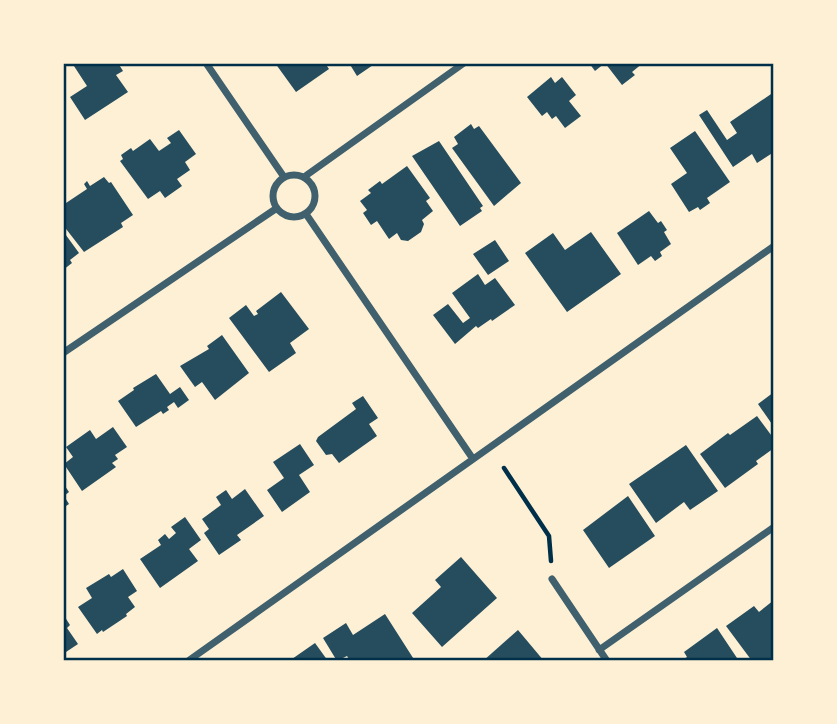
<svg xmlns="http://www.w3.org/2000/svg" width="837" height="724" font-family="'Titillium Web',sans-serif">
<style>
.building{fill:#264d5e}
.lines{fill:none;stroke-linecap:round;stroke-linejoin:round}
.path{stroke:#003049;stroke-width:4.5}
.minor{stroke:#3f606c;stroke-width:7}
.neatline{fill:none;stroke:#003049;stroke-width:2.5}
</style>
<rect width="100%" height="100%" fill="#fdf0d5"/>
<!-- building -->
<path class="building" d="M72,63H118L123,71L116,75L128,92L85,120L70,97L87,86Z
M275,63H325L329,69L296,92Z
M349,63H376L357,76Z
M589,63H643L632,72L635,75L622,85L605,63L595,71Z
M551,77L555,83L562,77L576,95L569,101L581,116L565,128L556,116L552,119L547,112L542,116L527,97Z
M774,92V152L757,163L752,154L733,167L699,115L707,110L727,140L737,133L730,122Z
M471,124L474,129L479,126L521,183L494,206L452,148L458,144L454,137Z
M179,130L196,154L185,162L190,170L177,179L182,186L165,198L160,191L148,199L120,161L123,159L121,155L131,148L133,151L150,139L159,151L171,143L167,138Z
M695,131L730,182L707,198L710,203L700,210L698,207L689,212L671,184L687,173L670,148Z
M439,141L483,206L480,208L482,211L460,226L412,156Z
M407,166L430,198L426,201L433,211L422,220L424,224L421,232L408,241L401,240L397,233L389,239L377,221L371,225L363,213L367,210L360,201L371,193L368,190L380,181L382,184Z
M104,177L109,183L111,182L133,215L121,223L123,227L84,252L63,225V205L87,189L84,184L87,181L90,186Z
M649,211L658,223L661,221L667,230L664,232L671,244L660,252L662,256L655,261L651,256L638,265L617,233Z
M63,231L79,253L70,260L72,263L63,270Z
M591,232L621,274L567,312L525,253L553,233L565,250Z
M495,240L509,261L488,275L473,254Z
M478,274L485,285L495,278L515,305L492,321L491,319L478,328L476,326L455,344L433,315L448,304L463,323L470,318L452,293Z
M281,292L309,329L290,343L296,353L269,372L229,318L246,305L254,316L258,314L256,311Z
M222,335L249,373L215,400L202,382L195,387L180,366L209,349L207,346Z
M156,374L170,394L180,387L189,400L178,408L174,402L167,407L169,410L163,414L161,411L136,427L118,401L134,390L133,388Z
M774,392V427L758,404Z
M363,396L378,418L369,424L377,436L339,463L332,454L326,455L316,441L318,437L356,409L352,403Z
M757,416L774,439V448L756,461L758,464L725,488L700,454L728,433L730,435Z
M113,427L127,447L115,455L118,459L112,463L116,467L82,491L64,464L73,457L66,447L90,430L96,439Z
M300,444L314,465L299,475L310,492L282,512L267,490L284,478L273,462Z
M686,445L718,491L690,510L684,502L656,523L629,484Z
M63,483L69,492L64,496L69,504L63,508Z
M245,489L264,516L237,535L241,540L219,555L204,533L209,529L202,519L221,505L216,497L226,490L232,499Z
M628,496L655,536L609,568L583,530Z
M185,517L201,540L189,549L198,561L160,588L140,559L161,545L158,540L165,534L169,539L176,533L171,527Z
M461,557L497,598L442,647L412,613L441,587L435,580Z
M123,569L137,591L128,597L135,607L126,614L127,616L103,632L102,630L97,634L78,607L92,598L86,588L109,574L111,577Z
M774,600V659L752,661L726,626L754,606L759,612Z
M63,614L70,625L67,628L78,644L63,654Z
M385,614L415,661H350L347,656L337,661L323,638L346,623L353,635Z
M717,628L739,661H681L687,657L684,652Z
M518,630L544,661H483Z
M315,643L328,661H293L292,659Z"/>
<g class="lines">
<!-- path -->
<path class="path" d="M504,468L549,536L551,561"/>
<!-- minor -->
<path class="minor" d="M206,63L284,177
M273 196a21 21 0 1 1 42 0a21 21 0 1 1-42 0Z
M304,177L464,63
M306,214L473,459
M63,353L277,208
M552,579L607,661
M599,650L774,527
M188,661L774,246"/>
</g>
<!-- border -->
<rect width="837" height="724" fill="none" stroke="#fdf0d5" stroke-width="130"/>
<rect x="65" y="65" width="707" height="594" class="neatline"/>
</svg>
